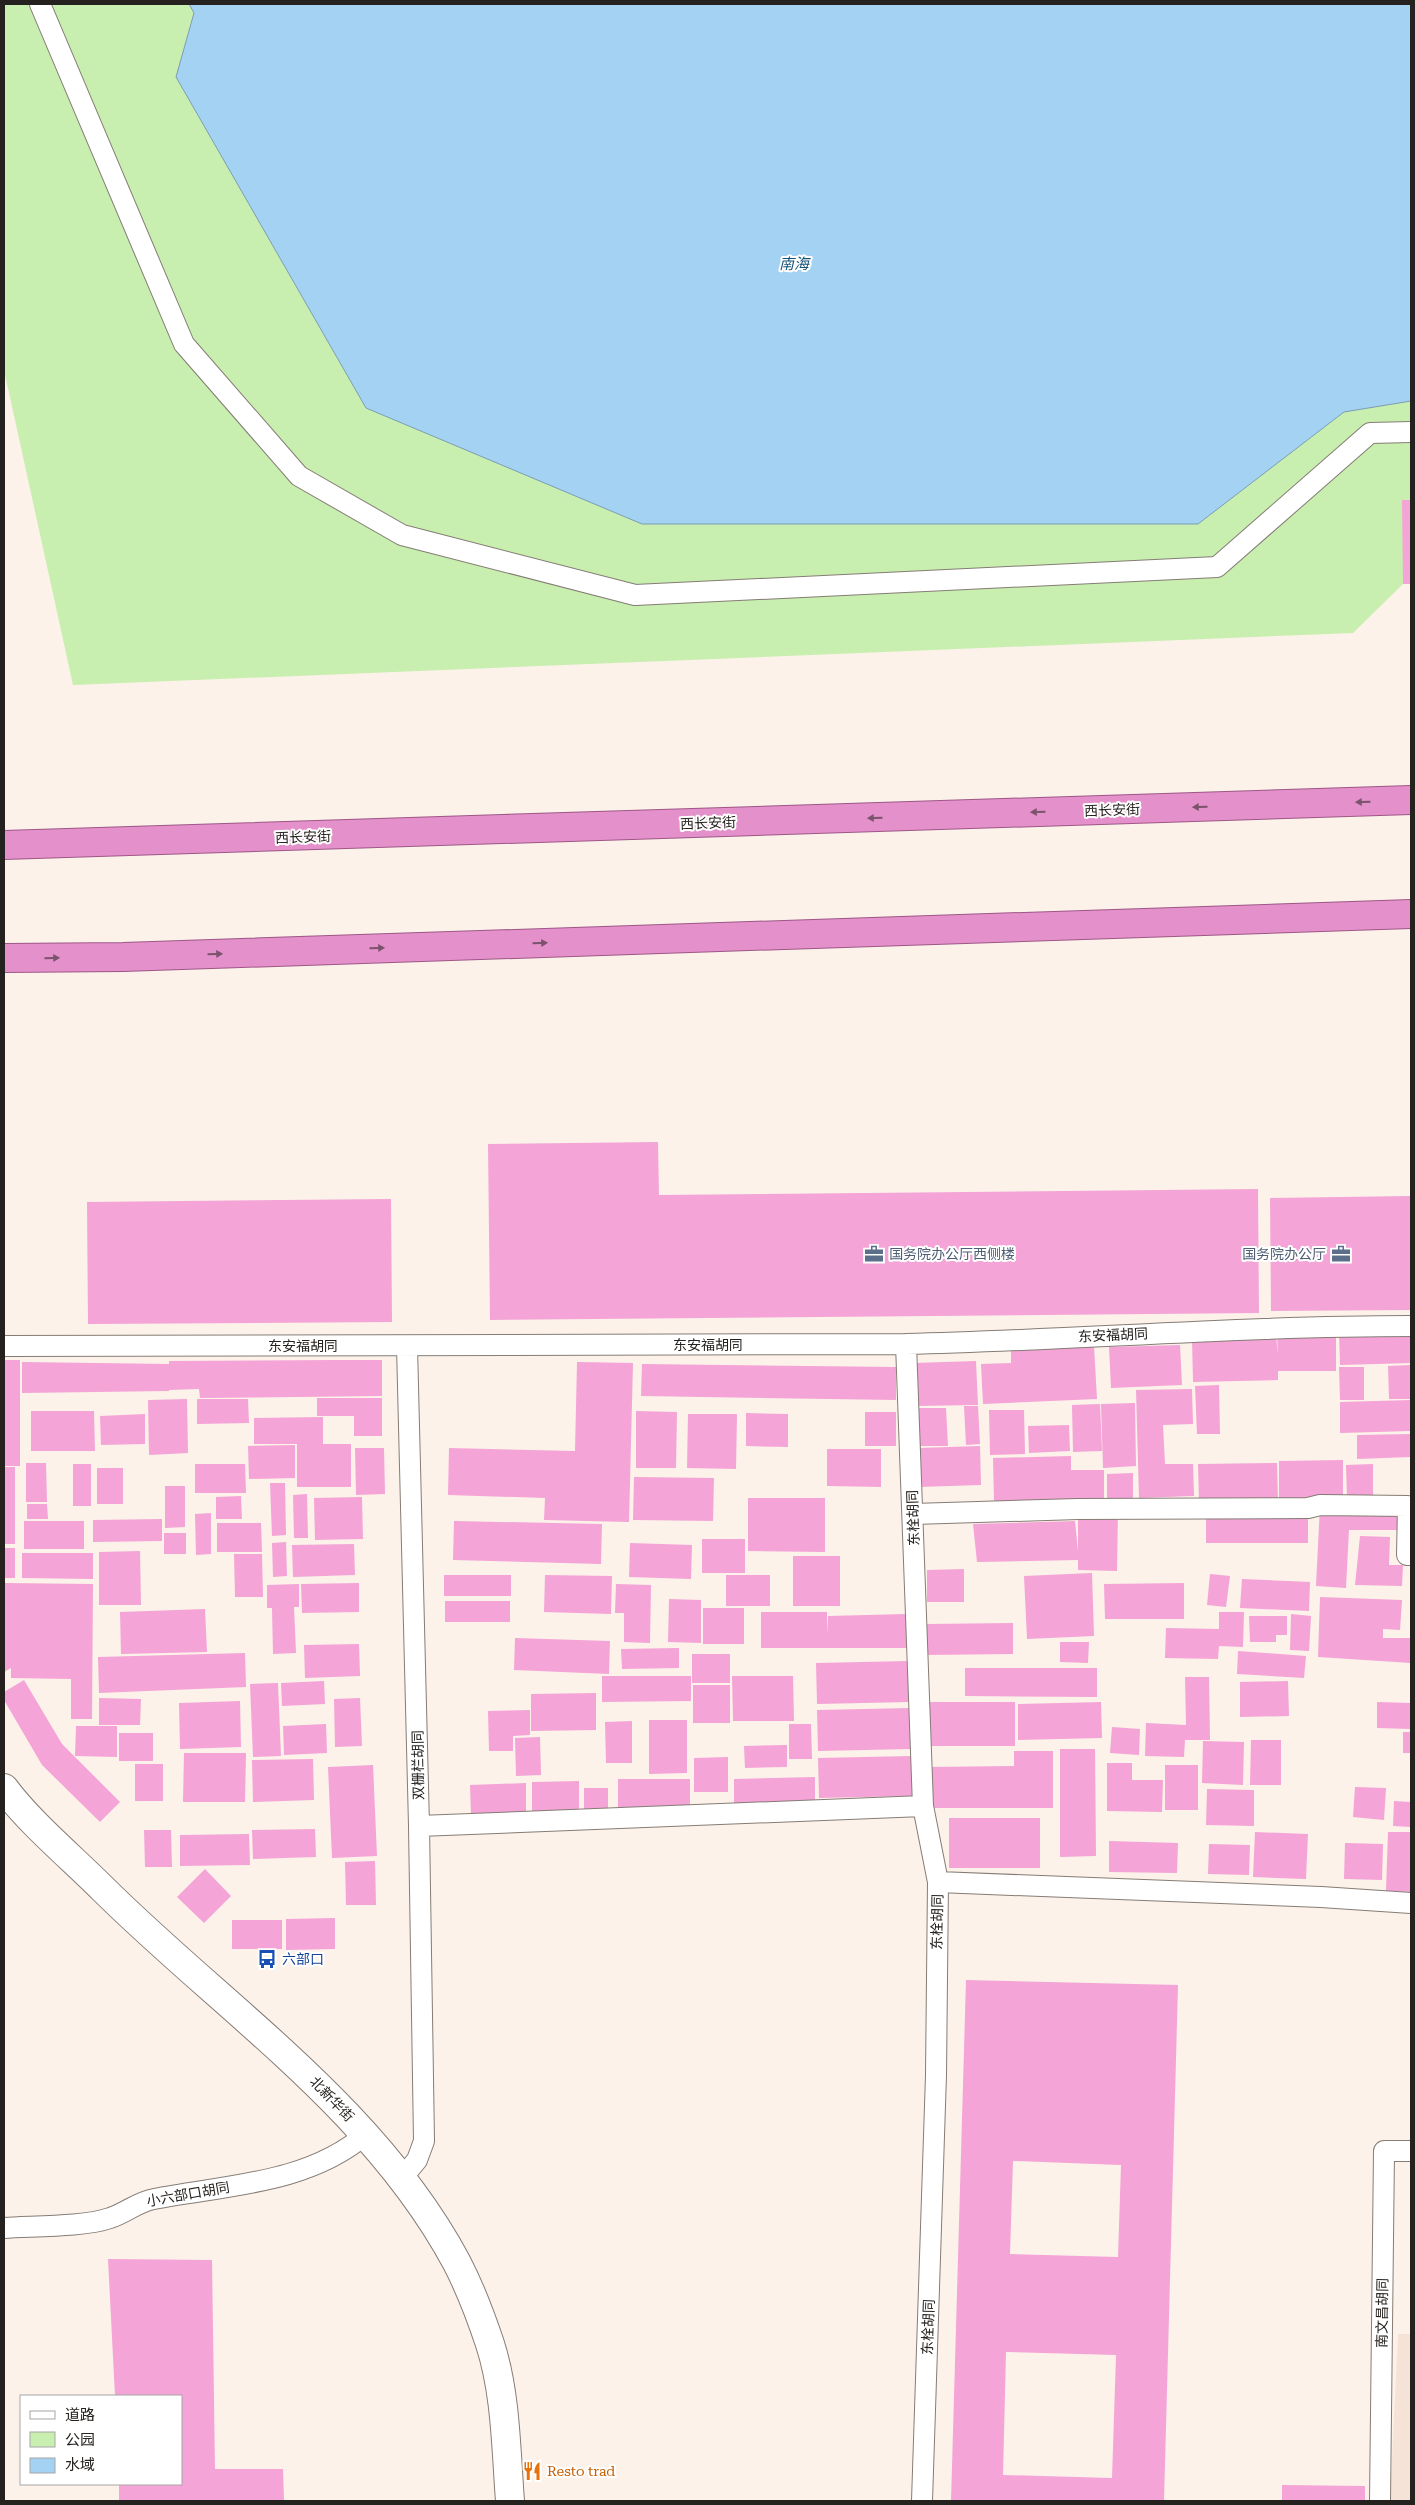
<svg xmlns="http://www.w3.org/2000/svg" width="1415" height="2505" font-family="'Roboto Serif','Noto Sans SC',serif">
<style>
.built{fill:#f5e3d7}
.green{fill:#c8efaf}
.water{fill:#a3d2f3;stroke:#7d9db3}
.building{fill:#f4a4d6;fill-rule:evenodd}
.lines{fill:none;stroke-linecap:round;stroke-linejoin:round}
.service-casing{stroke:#857c75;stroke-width:22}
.tertiary-casing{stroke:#857c75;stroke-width:30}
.trunk-casing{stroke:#9d5786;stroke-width:30}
.service{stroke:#fff;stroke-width:20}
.tertiary{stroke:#fff;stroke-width:28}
.trunk{stroke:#e490cb;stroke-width:28}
.oneway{fill:#7b536c}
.labels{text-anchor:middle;stroke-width:4;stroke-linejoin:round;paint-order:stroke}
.street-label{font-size:14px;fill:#25211e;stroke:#fff}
.service-label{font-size:14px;fill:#4e5e75;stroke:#fff;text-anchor:start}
.transit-label{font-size:14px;fill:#164399;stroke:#fff;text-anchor:start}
.food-label{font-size:14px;fill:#c56008;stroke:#fff;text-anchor:start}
.water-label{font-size:15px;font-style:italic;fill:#145378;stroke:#fff}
</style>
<rect width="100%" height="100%" fill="#fcf2ea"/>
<!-- built -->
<path class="built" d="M1398,2334H1411V2501H1390Z"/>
<!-- green -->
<path class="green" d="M4,4H1411V584H1403L1353,633L73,685L4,370Z"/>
<!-- water -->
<path class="water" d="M189,4H1411V401L1344,412L1198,524H642L366,408L176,77L194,13Z"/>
<!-- building -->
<path class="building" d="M1402,500H1411V584H1403Z
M658,1142L659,1195L1258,1189L1259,1313L490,1320L488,1144Z
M1411,1196V1310L1271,1311L1270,1198Z
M391,1199L392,1322L88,1324L87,1202Z
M1411,1330V1363L1340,1365L1339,1331Z
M1277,1333H1336V1371H1278V1380L1193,1382L1192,1339L1276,1336L1278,1355Z
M1180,1345L1182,1385L1111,1388L1109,1347Z
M1094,1346L1097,1399L983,1404L981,1364L1011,1363V1350Z
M4,1360H20V1466H4Z
M336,1360H382V1396L200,1398L199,1389L169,1390V1391L22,1393V1362L169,1364V1361Z
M976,1361L978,1405L916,1406L914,1363Z
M577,1362L633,1363L629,1522L544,1520L545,1498L448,1495L449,1448L575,1451Z
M642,1364L896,1367V1400L641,1396Z
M1411,1365V1399H1389L1388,1366Z
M1339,1367H1364V1400H1340Z
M1219,1385L1220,1434H1197L1195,1386Z
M1192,1389L1193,1424L1163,1425L1165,1464H1193L1194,1496L1139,1498L1136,1390Z
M317,1398H382V1436H354V1416H317Z
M187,1399L188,1453L149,1455L148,1400Z
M197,1399H248L249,1423L197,1424Z
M1411,1400V1431L1340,1433V1402Z
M1135,1403L1136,1466L1103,1468L1101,1404Z
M1100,1404L1102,1451L1073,1452L1072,1405Z
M964,1406H978L980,1444L966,1445Z
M916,1408H946L948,1446H918Z
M989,1410H1024L1025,1454L990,1455Z
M31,1411H94L95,1451H31Z
M636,1411L677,1412L676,1468H636Z
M865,1412H896V1446H865Z
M746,1413L788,1414V1447L746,1446Z
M145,1414V1444L101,1445L100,1416Z
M688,1414H737L736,1469L687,1468Z
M323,1417V1444H351V1487H297V1444H254V1418Z
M1069,1425L1070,1451L1029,1453L1028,1426Z
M1411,1434V1457L1357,1459V1435Z
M295,1445V1478L249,1479L248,1446Z
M980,1446L981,1485L919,1487L918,1448Z
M355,1448H384L385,1494L356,1495Z
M827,1449H881V1487L827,1486Z
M1071,1456V1470H1104V1499L994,1502L993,1458Z
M1343,1460V1500L1279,1501V1461Z
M26,1463H46L47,1502H26Z
M1277,1463L1278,1502L1199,1504L1198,1464Z
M73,1464H91V1506H73Z
M195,1464H245L246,1493H195Z
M1373,1464V1500H1347L1346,1465Z
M4,1467H15V1544H4Z
M97,1468H123V1504H97Z
M1133,1473V1498H1107V1474Z
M634,1477L714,1478L713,1521L633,1520Z
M270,1483H285L286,1535L272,1536Z
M165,1486H185V1527L165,1528Z
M307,1494L308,1538H294L293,1495Z
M241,1496L242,1519H216V1497Z
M362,1497L363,1539L315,1540L314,1498Z
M748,1498H825V1552L748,1551Z
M27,1504H47L48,1519H27Z
M1320,1505L1399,1508L1398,1530H1349L1346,1588L1316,1586Z
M1308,1508V1543H1206V1509Z
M1078,1509L1118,1510L1117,1571L1078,1570V1560L977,1562L973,1524L1075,1521L1078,1551Z
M211,1513V1554L196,1555L195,1514Z
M162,1519V1541L93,1542V1520Z
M24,1521H84V1549H24Z
M454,1521L602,1524L601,1564L453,1560Z
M217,1523H261L262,1552H217Z
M164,1533H186V1554H164Z
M1360,1536L1390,1537L1389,1565H1403L1402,1586L1355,1585Z
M702,1539H745V1573H702Z
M286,1542L287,1576L273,1577L272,1543Z
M630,1543L692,1545L691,1579L629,1577Z
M354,1544L355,1575L293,1577L292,1545Z
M4,1548H15V1578H4Z
M140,1551L141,1605H99V1552Z
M22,1553H93V1579L22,1578Z
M234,1554H262L263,1597H235Z
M793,1556H840V1606H793Z
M964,1569V1602H927V1570Z
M1092,1573L1094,1636L1027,1639L1024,1576Z
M1210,1574L1230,1576L1226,1607L1207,1605Z
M444,1575H511V1596H444Z
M545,1575L612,1576L611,1614L544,1612Z
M726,1575H770V1606H726Z
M1242,1579L1310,1582L1309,1611L1240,1608Z
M4,1583L93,1584L92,1719H71V1679L11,1678V1668L4,1672Z
M359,1583V1612L302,1613L301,1584Z
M1184,1583V1619H1105L1104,1584Z
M299,1584V1607H294L296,1653L273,1654L272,1608H267V1585Z
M616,1584L651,1585L650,1643L624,1642V1613H615Z
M1320,1597L1402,1600L1400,1630L1383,1629V1638H1411V1663L1318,1657Z
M669,1599L701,1600V1643L668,1642Z
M445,1601H510V1622H445Z
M703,1608H744V1644H703Z
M205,1609L207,1652L121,1654L120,1612Z
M761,1612H827V1635L828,1616L906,1614L907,1648H761Z
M1219,1612H1244L1243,1647L1219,1646L1218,1659L1165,1658L1166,1628L1219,1629Z
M1291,1614L1311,1616L1309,1651L1290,1650Z
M1249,1616H1287V1635H1276V1642H1250Z
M1013,1623V1654L927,1655V1624Z
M515,1638L610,1641L609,1674L514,1670Z
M1060,1642H1089L1088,1663L1060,1662Z
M359,1644L360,1676L305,1678L304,1645Z
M679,1648V1668L622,1669L621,1649Z
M1238,1651L1306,1656L1304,1678L1237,1674Z
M245,1653L246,1687L99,1693L98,1657Z
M692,1654H730V1683H692Z
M909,1661L910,1702L817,1704L816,1663Z
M965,1668H1097V1697L965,1696Z
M602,1676H691V1701L602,1702Z
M732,1676H793L794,1721H733Z
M1185,1677H1209L1210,1740H1185L1184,1757L1145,1756L1146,1723L1186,1725Z
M24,1680L62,1744L120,1802L100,1822L42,1765L4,1700V1692Z
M324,1681L325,1704L282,1706L281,1683Z
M1288,1681L1289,1716L1240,1717V1682Z
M278,1683L281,1756L253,1757L250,1684Z
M693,1685H730V1723H693Z
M596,1693V1730L531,1731V1694Z
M99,1698L141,1699L140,1725H99Z
M360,1698L362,1746L335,1747L334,1699Z
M240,1701L241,1747L180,1749L179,1703Z
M929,1702H1015V1746H929Z
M1101,1702L1102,1738L1018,1740V1704Z
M1377,1702L1411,1703V1729L1377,1728Z
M911,1708V1749L818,1751L817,1710Z
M530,1710V1735L513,1736V1751H489L488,1711Z
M649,1720H687V1773L649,1774Z
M632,1721V1763H606L605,1722Z
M326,1724L327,1753L284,1755L283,1726Z
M789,1724H811L812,1759H789Z
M76,1726H117V1757L75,1756Z
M1112,1727L1140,1729L1139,1755L1110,1753Z
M1403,1732H1411V1753H1403Z
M119,1733H153V1761H119Z
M540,1737L541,1775L516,1776L515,1738Z
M1251,1740H1281V1785H1250Z
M1203,1741L1244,1742L1243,1785L1202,1783Z
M787,1745V1767L745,1768L744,1746Z
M1060,1749H1095L1096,1856L1060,1857Z
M1014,1751H1053V1808H928V1767L1014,1766Z
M184,1753H246L245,1802H183Z
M912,1756V1796L819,1798L818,1758Z
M728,1757V1792H694V1758Z
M313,1759L314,1800L253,1802L252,1760Z
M1107,1763H1132V1780H1163L1162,1812L1107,1811Z
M135,1764H163V1801H135Z
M373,1765L377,1856L332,1858L328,1767Z
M1165,1765H1198V1810H1165Z
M815,1777V1806L734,1807V1779Z
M618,1779H690V1809H618Z
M579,1781V1811L532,1812V1782Z
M526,1783V1813L471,1815L470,1785Z
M1355,1787L1386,1788L1384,1820L1353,1817Z
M584,1788H608V1811H584Z
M1207,1789L1254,1790V1826L1206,1825Z
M1394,1801L1411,1802V1827L1393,1826Z
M949,1818H1040V1868H949Z
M315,1829L316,1857L253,1859L252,1830Z
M144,1830H171L172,1867H145Z
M1255,1832L1308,1834L1306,1879L1253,1877Z
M1388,1832H1411V1892L1386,1891Z
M249,1834L250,1865L180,1866V1835Z
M1109,1841L1178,1843L1177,1873L1109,1872Z
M1345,1843L1383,1844L1382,1880L1344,1879Z
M1209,1844L1250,1845L1249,1875L1208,1874Z
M375,1861L376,1905H346L345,1862Z
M205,1869L231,1896L204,1923L177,1897Z
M335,1918V1949L286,1950V1919Z
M232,1920H282V1949H232Z
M966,1980L1178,1985L1164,2501H951ZM1013,2161L1121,2165L1118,2257L1010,2254ZM1006,2352L1116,2355L1112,2478L1003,2475Z
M108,2259L212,2260L215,2469H283L284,2501H119V2484H181V2396H115Z
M1282,2485L1365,2486V2501H1282Z"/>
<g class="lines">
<!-- service casing -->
<g class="service-casing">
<path id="service" d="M40,4L184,344L299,476L402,535L635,595L1217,567L1370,433L1411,432
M906,1344L923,1806L938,1882L936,2075L922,2501
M4,1346L906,1344C1075,1340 1243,1326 1411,1326
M913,1514L1078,1509L1308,1508L1320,1505L1408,1506L1407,1555H1411
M419,1826L923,1806
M938,1882L1321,1897L1411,1903
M402,2178L417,2160L424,2141L419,1826L407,1346
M4,2228C32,2226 85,2227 110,2218C126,2213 137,2202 154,2199C226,2185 308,2184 366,2134
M1380,2501L1384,2151H1411"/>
</g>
<!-- tertiary casing -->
<g class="tertiary-casing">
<path id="tertiary" d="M4,1788C29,1822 72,1858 103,1889C225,2010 374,2108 457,2263C470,2288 481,2317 490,2344C506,2393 506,2450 510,2501"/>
</g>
<!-- trunk casing -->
<g class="trunk-casing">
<path id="trunk" d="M4,845L1411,800
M4,958L123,957L1411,914"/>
</g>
<!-- service -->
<use href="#service" class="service"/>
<!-- tertiary -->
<use href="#tertiary" class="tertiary"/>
<!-- trunk -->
<use href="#trunk" class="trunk"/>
</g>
<!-- one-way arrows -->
<defs><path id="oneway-solid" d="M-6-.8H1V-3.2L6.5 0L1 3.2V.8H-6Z" transform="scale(1.25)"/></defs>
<g class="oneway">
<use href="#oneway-solid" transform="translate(1363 802) rotate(178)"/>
<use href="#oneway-solid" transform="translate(1200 807) rotate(178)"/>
<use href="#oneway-solid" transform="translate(1038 812) rotate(178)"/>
<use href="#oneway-solid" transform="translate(875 818) rotate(178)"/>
<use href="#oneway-solid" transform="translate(540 943) rotate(-2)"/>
<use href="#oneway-solid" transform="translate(377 948) rotate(-2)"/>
<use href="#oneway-solid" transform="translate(215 954) rotate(-2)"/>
<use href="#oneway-solid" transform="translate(52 958) rotate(-1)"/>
</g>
<!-- icons -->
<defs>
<g id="office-bare" transform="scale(1.5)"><path d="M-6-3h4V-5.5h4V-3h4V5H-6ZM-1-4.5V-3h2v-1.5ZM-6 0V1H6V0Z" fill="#5c6f8a" stroke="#fff" stroke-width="2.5" paint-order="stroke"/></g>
<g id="bus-bare" transform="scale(1.5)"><path d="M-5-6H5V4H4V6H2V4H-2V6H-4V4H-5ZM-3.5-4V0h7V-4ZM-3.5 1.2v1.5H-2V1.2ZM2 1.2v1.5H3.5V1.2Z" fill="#1a4fb4" stroke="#fff" stroke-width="2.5" paint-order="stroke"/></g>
<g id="restaurant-bare" transform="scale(1.5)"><path d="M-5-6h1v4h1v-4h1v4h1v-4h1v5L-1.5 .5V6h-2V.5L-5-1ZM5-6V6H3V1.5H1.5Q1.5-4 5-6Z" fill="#e8710a" stroke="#fff" stroke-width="2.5" paint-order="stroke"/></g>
</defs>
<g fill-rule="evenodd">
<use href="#office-bare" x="874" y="1254"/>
<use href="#office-bare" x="1341" y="1254"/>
<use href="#bus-bare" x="267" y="1959"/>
<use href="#restaurant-bare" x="532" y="2471"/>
</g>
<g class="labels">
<!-- street labels -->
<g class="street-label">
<text transform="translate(1112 810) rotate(-2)" y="5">西长安街</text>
<text transform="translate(708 823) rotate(-2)" y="5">西长安街</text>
<text transform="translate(303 837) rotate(-2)" y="5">西长安街</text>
<text transform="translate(1113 1335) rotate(-3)" y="5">东安福胡同</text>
<text x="708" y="1350">东安福胡同</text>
<text x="303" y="1351">东安福胡同</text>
<text transform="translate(913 1518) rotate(-92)" y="5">东栓胡同</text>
<text transform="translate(418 1765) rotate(-91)" y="5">双栅栏胡同</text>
<text transform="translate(937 1922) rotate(-89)" y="5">东栓胡同</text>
<text transform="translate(332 2099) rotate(46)" y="5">北新华街</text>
<text transform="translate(188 2194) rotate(-10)" y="5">小六部口胡同</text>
<text transform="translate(1382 2313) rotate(-89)" y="5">南文昌胡同</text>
<text transform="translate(928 2327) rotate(-88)" y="5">东栓胡同</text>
</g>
<!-- service labels -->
<g class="service-label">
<text x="889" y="1259">国务院办公厅西侧楼</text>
<text x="1326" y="1259" text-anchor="end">国务院办公厅</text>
</g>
<!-- transit labels -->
<g class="transit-label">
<text x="282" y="1964">六部口</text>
</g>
<!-- food labels -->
<g class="food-label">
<text x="547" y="2476">Resto trad</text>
</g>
<!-- water labels -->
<g class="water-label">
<text x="794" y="269">南海</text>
</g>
</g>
<!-- border -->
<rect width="1415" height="2505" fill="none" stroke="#25211e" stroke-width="10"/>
<!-- legend -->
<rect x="20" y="2395" width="162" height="90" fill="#ffffff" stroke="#a8a6a5"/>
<rect x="30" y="2411" width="25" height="8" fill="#ffffff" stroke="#a8a6a5"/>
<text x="65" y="2420" font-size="15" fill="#25211e">道路</text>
<rect x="30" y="2432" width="25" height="15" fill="#c8efaf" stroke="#a8a6a5"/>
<text x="65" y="2445" font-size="15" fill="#25211e">公园</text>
<rect x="30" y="2458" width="25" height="15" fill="#a3d2f3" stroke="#a8a6a5"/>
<text x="65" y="2470" font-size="15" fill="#25211e">水域</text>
</svg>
